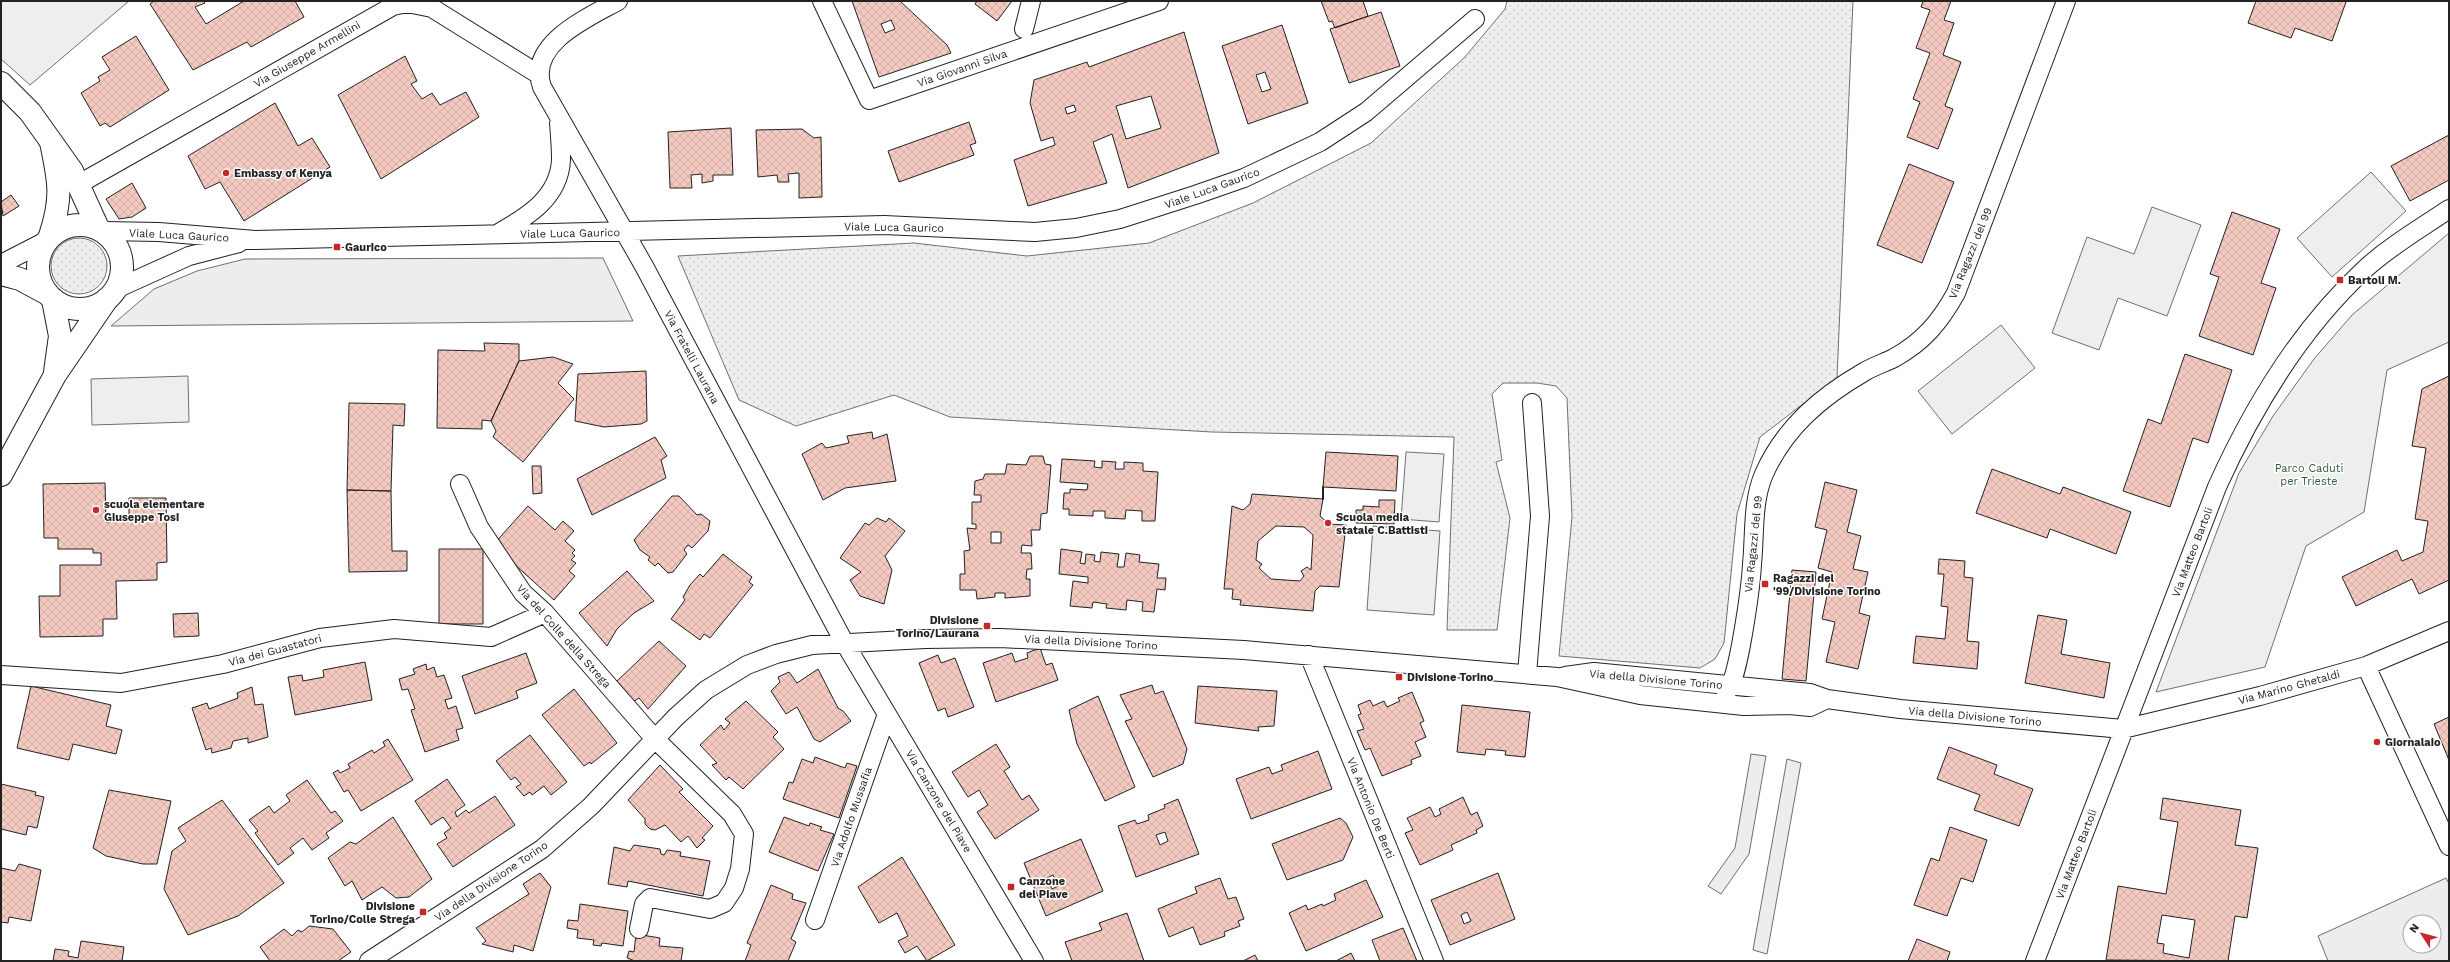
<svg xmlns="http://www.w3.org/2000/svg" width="2450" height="962" font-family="'Work Sans',sans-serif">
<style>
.grass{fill:url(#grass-dots);stroke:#6f6f6f}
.park{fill:#eee;stroke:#6f6f6f}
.parking{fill:#ededed;stroke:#6f6f6f;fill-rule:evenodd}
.building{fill:url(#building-cross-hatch);stroke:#222;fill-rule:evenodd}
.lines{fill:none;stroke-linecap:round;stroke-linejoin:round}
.minor-casing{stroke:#222;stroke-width:20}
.tertiary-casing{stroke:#222;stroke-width:24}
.secondary-casing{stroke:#222;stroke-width:24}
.minor{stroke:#fff;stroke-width:18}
.tertiary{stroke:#fff;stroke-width:22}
.secondary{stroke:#fff;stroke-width:22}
.wall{stroke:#222;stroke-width:2}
.poi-dot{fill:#c62828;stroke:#fff;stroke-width:1.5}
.labels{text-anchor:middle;stroke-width:3;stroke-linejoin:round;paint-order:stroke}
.street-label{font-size:11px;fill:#222;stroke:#fff}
.poi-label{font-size:11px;font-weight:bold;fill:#222;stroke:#fff;text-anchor:start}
.park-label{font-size:11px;fill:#2f5e38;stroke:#fff}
</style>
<defs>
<pattern id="grass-dots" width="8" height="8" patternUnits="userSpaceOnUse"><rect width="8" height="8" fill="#eee"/><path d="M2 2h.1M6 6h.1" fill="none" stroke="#ccc" stroke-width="1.8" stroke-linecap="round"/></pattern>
<pattern id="building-cross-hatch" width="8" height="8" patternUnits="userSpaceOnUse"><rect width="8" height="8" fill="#f3c9c0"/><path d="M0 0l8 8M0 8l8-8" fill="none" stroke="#d0aca5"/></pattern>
</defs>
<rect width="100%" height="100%" fill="#fff"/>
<!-- grass -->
<path class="grass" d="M1507,1H1853L1837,378L1760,437L1737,514L1724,643L1715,659L1700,668L1559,656L1572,517L1567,398L1556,386L1537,383H1503L1492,394L1502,460L1496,462L1510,518L1497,630H1447L1454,437L1212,432L950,417L894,395L796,426L739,400L678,256L914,243L1027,256L1149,243L1253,203L1371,143L1465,57L1505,9Z
M51 266a28 28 0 1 1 56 0a28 28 0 1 1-56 0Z"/>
<!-- park -->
<path class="park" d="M1,1H129L30,85L1,59Z
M2371,172L2406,211L2332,277L2297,238Z
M2152,207L2201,225L2167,316L2118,298L2099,350L2052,333L2087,237L2134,254Z
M2449,233V342L2387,370L2364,512L2306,546L2265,667L2156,692L2239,473L2273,416L2314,359L2352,315Z
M2001,325L2035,368L1952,434L1918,391Z
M188,376L189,422L92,425L91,379Z
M1406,452L1444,454L1439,522L1401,519Z
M1373,526L1440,531L1434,615L1367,610Z"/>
<!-- parking -->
<path class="parking" d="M603,258L633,321L111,326L154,289L197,271L245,259Z
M1751,754L1766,756L1749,854L1721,894L1708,886L1735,848Z
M1787,759L1801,763L1767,954L1753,950Z
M2446,878L2449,884V961H2328L2318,936ZM2410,922H2434V946H2410Z"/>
<!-- building -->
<path class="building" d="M154,1H203L205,3L195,7L206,24L244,1H295L304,17L251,47L247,42L193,70L150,4Z
M852,1H900L947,45L951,53L879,77ZM891,20L895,29L885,33L881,24Z
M977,1H1012L997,21L975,4Z
M1321,1H1363L1368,16L1335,28L1332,21L1329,22Z
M1923,1H1951L1944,20L1954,23L1943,55L1961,62L1945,106L1953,109L1938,149L1907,137L1920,102L1913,99L1930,53L1916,48L1930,10L1921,7Z
M2256,1H2343L2346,2L2332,41L2295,28L2291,38L2248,23Z
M1381,12L1400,66L1349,83L1330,29Z
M1282,25L1308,103L1248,124L1222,46ZM1265,72L1271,89L1262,92L1256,75Z
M1184,32L1219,153L1128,188L1112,134L1093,142L1107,183L1028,206L1014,160L1055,145L1053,137L1041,141L1030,103L1034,80L1087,62L1089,67ZM1151,96L1161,128L1126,139L1116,106ZM1074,105L1076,111L1067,114L1065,108Z
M136,36L169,90L110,127L105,123L100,126L81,93L100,81L98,77L110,70L102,57Z
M405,56L417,81L411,84L422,99L432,93L440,105L466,92L479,117L381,179L338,95Z
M275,103L298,146L312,138L330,167L244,221L220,182L205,189L188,156Z
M969,122L976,143L970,145L974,155L899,182L888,151Z
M731,128L733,175H713V181L702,183V174L691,175L692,188H670L668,132Z
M802,129L814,138L821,137L822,197L799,198V173L788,174L789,182H778L777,175L758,177L756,130Z
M2449,135V180L2410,201L2391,166Z
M1909,164L1954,182L1922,263L1877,245Z
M132,183L146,208L132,217L119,219L106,199Z
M11,195L19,206L3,216L1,202Z
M2232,212L2280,229L2261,283L2276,288L2253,355L2199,336L2219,277L2210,274Z
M484,343L519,344V361L491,421L482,420V429L437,428L438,350L485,351Z
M2185,354L2232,370L2208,443L2193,438L2170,507L2123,491L2148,419L2161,424Z
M553,357L573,364L558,383L574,399L523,462L493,437L496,431L491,421L519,361Z
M646,371L647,421L641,424L604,427L575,421L578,374Z
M2449,376V580L2419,594L2412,579L2356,606L2342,577L2397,550L2402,561L2423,552L2428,521L2415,519L2426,448L2412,446L2422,389Z
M349,403L405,404L404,426L393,425L391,491L347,490Z
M872,432L873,439L887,434L896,481L845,488L823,500L802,454L822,443L826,448L849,443L847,436Z
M655,437L667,456L661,460L666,478L592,515L577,479Z
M1326,452L1398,456L1396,491L1323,487Z
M1030,456H1043L1045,464L1051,465L1047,513L1041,514L1040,530H1031L1032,546L1022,545L1021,553H1031L1032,569H1027L1026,579H1030V596L1005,598V593H995V597L977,599L976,590H960V574H965L964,551L970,550L967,528L976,529V524H972V502H981V495H974L975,481L983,479L985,474H1005L1007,464L1026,465ZM991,532H1001V543H991Z
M1062,459L1095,461L1094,467L1102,468V461L1116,462L1115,469H1124V462L1143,463V471L1158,472L1155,521H1142V511L1126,510L1125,519L1105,518V511H1093V516L1069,515V509H1063L1064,493H1070V489L1087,490L1088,484L1060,482Z
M532,466H541L542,493L533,494Z
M1992,469L2060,494L2063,487L2131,512L2116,554L2050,529L2047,538L1976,513Z
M1825,482L1857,490L1847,532L1861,536L1853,569L1868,572L1859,613L1870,616L1858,669L1826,662L1835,622L1822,619L1832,572L1818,568L1827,530L1815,527Z
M105,483L106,522L129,521V498H166L167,562L157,563V580L116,581L117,619H103V636L40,637L39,596H60V565H101V553H93V549H58V538H44L43,484Z
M347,490L391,491L392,551H407V571L349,572Z
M1252,494L1323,499L1320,516L1329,524L1346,525L1339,587L1320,586L1315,591L1313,611L1240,605L1241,600L1232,599L1233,589H1224L1232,506L1243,510L1250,504ZM1276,526L1304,527L1313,535L1311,570L1307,567L1301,571L1304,576L1300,581L1271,579L1259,568L1262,564L1256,560L1258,541Z
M672,496H679L697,515L701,514L710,521L708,531L692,548L688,545L684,550L687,554L673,572L668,573L658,563L655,566L648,560L650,557L640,550L634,540Z
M1379,500H1395L1394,524L1356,523V510H1363V506L1379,507Z
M528,506L555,530L563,521L574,531L565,541L575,550L572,553L575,556L571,560L576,563L569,571L575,576L554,600L493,545Z
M877,518L886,522L889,518L905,531L885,556L892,570L884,604L860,596L850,580L861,572L840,558L865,523L869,525Z
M439,549H483V624H439Z
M1061,549L1082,552L1080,563L1085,564L1086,554L1095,555L1094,561L1100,562L1101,552L1119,554L1117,567H1124L1126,553L1140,555L1139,562L1159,564L1157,578H1166L1165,590L1157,589L1154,612L1142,611L1143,602L1127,600L1126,610L1106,608L1107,604L1093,602L1092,608L1070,606L1073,581L1088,583V577L1059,574Z
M723,554L752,577L749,582L753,585L710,638L704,634L700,640L671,619L685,600L683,597L690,585L700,574L703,577Z
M1939,559L1965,561L1964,577L1973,578L1967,641L1979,642L1977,669L1913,663L1916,636L1945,639L1948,607L1941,606L1944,574H1938Z
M1792,570L1816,572L1806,681L1782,679Z
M627,571L654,601L634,613L617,629L607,646L579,613Z
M198,613L199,636L174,637L173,614Z
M2038,615L2067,620L2061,654L2110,663L2104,698L2025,683Z
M659,641L686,666L648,709L639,698L633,702L615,683Z
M1040,648L1046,665L1052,663L1058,680L996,702L983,663L1012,653L1015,662L1028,658L1027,653Z
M526,653L537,683L516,691L518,698L475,714L462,676Z
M938,655L941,663L955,658L974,707L948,717L945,708L938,711L919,663Z
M365,662L372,700L295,715L288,677L302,675L303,681L324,677L323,670Z
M426,664L427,670L434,667L437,677L444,675L452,698L445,700L448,709L456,706L463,728L456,730L459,740L425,752L411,710L415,709L408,689L402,690L399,679L415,674L413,669Z
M818,669L838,708L843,711L851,721L820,742L814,739L797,707L786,714L771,691L780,682L778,677L789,672L797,683Z
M1152,685L1155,694L1163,691L1187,749L1183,764L1153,777L1125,721L1132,719L1120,695Z
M31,686L111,705L106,726L122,730L116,754L73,744L69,760L17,748Z
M1198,686L1277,691L1274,726L1258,727L1259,731L1195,723Z
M252,687L255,705L263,704L268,737L248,743V738L233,741L231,748L212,753L211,748L206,750L192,708L207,703L209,709L238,698L237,693Z
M574,689L617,743L591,764L590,762L584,766L542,715Z
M1412,692L1424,721L1420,723L1426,737L1415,742L1421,756L1411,760L1412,764L1382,776L1370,748L1365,750L1357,731L1364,729L1358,715L1361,714L1358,705L1370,700L1373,706L1384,701L1387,707L1400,701L1398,698Z
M1098,696L1135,787L1105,801L1077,744L1069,710Z
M746,701L778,732L773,737L784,749L743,789L729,777L726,780L712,765L717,763L700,745L721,725L724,730L730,723L725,719Z
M1462,705L1530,712L1525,757L1505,755L1506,751L1486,749L1485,755L1457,752Z
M2449,717V760L2434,724Z
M530,735L567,782L551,795L544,786L532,795L530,792L524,796L516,787L521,784L515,777L511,780L496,761Z
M388,739L413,780L361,811L348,790L344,792L333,773L338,770L340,773L350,768L348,764L372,750L374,753L385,746L383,742Z
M996,744L1010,767L1004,771L1022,800L1029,795L1039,810L995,839L977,812L988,805L979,790L968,797L952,772Z
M1949,747L1997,765L1994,774L2033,789L2019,826L1974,810L1980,795L1937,779Z
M1318,751L1332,789L1251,819L1236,779L1269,767L1272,774L1283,770L1281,765Z
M815,757L845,768L847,763L857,766L839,818L783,799L789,782L793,783L802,759L813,763Z
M660,765L683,789L679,792L713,826L702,838L705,840L697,848L688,836L681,842L665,825L655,830L650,829L645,824V819L628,800Z
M447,779L465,805L455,812L457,817L466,810L469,813L495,796L515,825L453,867L437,844L447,838L444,833L451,828L443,817L431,825L415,801Z
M307,780L331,813L335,811L343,821L326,833L329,838L312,850L303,838L290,848L294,853L278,865L255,833L258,831L249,820L269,806L274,813L290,801L286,795Z
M1,784L36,792L35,795L44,797L37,828L28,826L26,835L1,829Z
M109,790L171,801L157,864H143L106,856L93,848Z
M1463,797L1471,815L1477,812L1483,826L1476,830L1477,833L1451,845L1453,850L1420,865L1405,833L1413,830L1407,818L1430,807L1435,817L1441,814L1439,809Z
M2163,798L2241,810L2235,845L2258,848L2247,918L2235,916L2228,961L2106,960L2118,886L2166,894L2178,822L2160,819ZM2162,915L2195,920L2189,958L2163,953L2164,944L2157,943Z
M1178,799L1199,854L1136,877L1118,826L1135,820L1137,824L1149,820L1148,815L1165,808L1164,805ZM1165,832L1168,841L1160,845L1156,835Z
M222,800L284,883L238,916L188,935L164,889L172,851L186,841L178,828Z
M393,817L432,879L409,897L396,898L382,887L362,900L352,881L345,886L328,858L350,842L356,844Z
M784,817L809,826L810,823L822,827L820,830L834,834L818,871L769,852Z
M1340,818L1346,823L1353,837L1343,860L1287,880L1272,844Z
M1950,827L1987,840L1973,882L1961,878L1947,916L1914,905L1931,858L1939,861Z
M1081,839L1103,891L1046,916L1024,863ZM1053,875L1058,886L1052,889L1047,878Z
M634,845L660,849L661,854L664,855L667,850L681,852L680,856L710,861L703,896L628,881L627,887L608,884L614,847L630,851Z
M902,857L955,945L927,961L917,946L905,953L898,941L908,936L897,913L879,923L858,887Z
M19,864L41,870L31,921L9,917L8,923L1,922V868L15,871Z
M540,873L551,887L533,951L514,945L513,952L482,944L486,941L476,928L529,894L523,884Z
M1498,873L1515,919L1450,945L1431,900ZM1467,912L1471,921L1464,924L1461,915Z
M1220,878L1228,899L1236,897L1244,919L1238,921L1240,926L1224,932L1225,936L1200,945L1193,927L1169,937L1158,909L1197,893L1195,887Z
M1366,880L1383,917L1306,951L1289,913L1306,905L1308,910L1322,904L1323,906L1336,900L1334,894Z
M771,885L793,894L792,899L806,903L791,939L796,942L788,961H745L751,945L747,943Z
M580,904L628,911L623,946L602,943L601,946L593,945L594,940L577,938L578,930L567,928L568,920L578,921Z
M1127,913L1144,961H1072L1065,942L1102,930L1099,923Z
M309,926L333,929L351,952L338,961H270L260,947L284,929L292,936L298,930L302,932Z
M1403,928L1417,961H1380L1372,940Z
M636,934L660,938L659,946L683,948L681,961H635L627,958L629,951L634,952Z
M1917,939L1950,952L1947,961H1908Z
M81,941L124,947L122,961H53L55,949L69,951L68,956L78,958Z
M1351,953L1355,961H1336Z
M1255,955L1258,961H1243Z"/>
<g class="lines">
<!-- minor casing -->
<g class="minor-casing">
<path id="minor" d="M618,1C587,18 527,44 542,87L644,266L844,642L1034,961
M822,1L869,100L1159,1
M1024,29L1031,1
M79,184L393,6L407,3L432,8L538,74
M103,231L159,232L255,240L884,225L1035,232L1076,228L1120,219L1195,195L1244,178L1320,142L1366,112L1475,19
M497,234C527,217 559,198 561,160C561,148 560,135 559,123
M1,264L46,241
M116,289L189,256L239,243
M460,484L479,527L523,593L545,613L655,739L732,814L744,834L740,869L734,888L724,903L710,909L650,898L644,904L639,929
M1309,655L1434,961
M2366,666L2449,846
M1527,674L1540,516L1532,403
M1,675L121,683L223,664L320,638L394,629L491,637L545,613
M1565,676L1594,672L1810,693L1827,699L1900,709L2123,729L2260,696L2366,666L2449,631
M1726,693C1738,685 1751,584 1752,564C1755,535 1752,501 1764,474C1785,427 1821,397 1864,372C1874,366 1884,363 1894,358C1923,342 1940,322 1956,293L2066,1
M815,920L887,714
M369,961L542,849L591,806L676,717L706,690L747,665L776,654L812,645L925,639L1000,638L1244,650L1557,677L1640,695L1744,706L1790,705L1810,707L1827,699
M2035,961L2217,487C2253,407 2300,329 2365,269C2390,246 2421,228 2449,209"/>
</g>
<!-- tertiary casing -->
<g class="tertiary-casing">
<path id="tertiary" d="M50,236C63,197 59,181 51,142
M53,300L60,336L55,372
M1,475L55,375L107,299"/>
</g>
<!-- secondary casing -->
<g class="secondary-casing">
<path id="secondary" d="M1,83L30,112L72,171L98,228
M38 267a42 42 0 1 1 84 0a42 42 0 1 1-84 0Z
M1,274L20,279L46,293"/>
</g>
<!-- minor -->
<use href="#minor" class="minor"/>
<!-- tertiary -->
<use href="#tertiary" class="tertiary"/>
<!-- secondary -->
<use href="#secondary" class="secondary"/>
<!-- wall -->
<path class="wall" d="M1323,499V487"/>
</g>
<!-- markers -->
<g class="poi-dot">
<circle cx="226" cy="173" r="4"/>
<rect x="333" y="243" width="8" height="8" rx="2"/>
<rect x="2336" y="276" width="8" height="8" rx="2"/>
<circle cx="96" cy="510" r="4"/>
<circle cx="1328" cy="523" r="4"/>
<rect x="1761" y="580" width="8" height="8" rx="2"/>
<rect x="983" y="622" width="8" height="8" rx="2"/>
<rect x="1395" y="673" width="8" height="8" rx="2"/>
<circle cx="2377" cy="742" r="4"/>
<rect x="1007" y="883" width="8" height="8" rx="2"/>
<rect x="419" y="908" width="8" height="8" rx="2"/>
</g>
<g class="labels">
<!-- street labels -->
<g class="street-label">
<text transform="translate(307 54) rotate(-30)" y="4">Via Giuseppe Armellini</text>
<text transform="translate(962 68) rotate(-19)" y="4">Via Giovanni Silva</text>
<text transform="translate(1212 188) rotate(-20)" y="4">Viale Luca Gaurico</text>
<text transform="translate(894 227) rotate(1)" y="4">Viale Luca Gaurico</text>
<text transform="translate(570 233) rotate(-1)" y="4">Viale Luca Gaurico</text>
<text transform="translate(179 235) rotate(3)" y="4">Viale Luca Gaurico</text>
<text transform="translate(1970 253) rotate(-68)" y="4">Via Ragazzi del 99</text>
<text transform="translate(692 357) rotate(62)" y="4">Via Fratelli Laurana</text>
<text transform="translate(1753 544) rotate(-84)" y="4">Via Ragazzi del 99</text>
<text transform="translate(2192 552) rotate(-69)" y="4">Via Matteo Bartoli</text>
<text transform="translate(564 636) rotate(48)" y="4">Via del Colle della Strega</text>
<text transform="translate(1091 642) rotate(3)" y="4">Via della Divisione Torino</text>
<text transform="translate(275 650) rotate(-15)" y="4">Via dei Guastatori</text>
<text transform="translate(1656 679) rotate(5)" y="4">Via della Divisione Torino</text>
<text transform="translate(2289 687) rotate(-15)" y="4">Via Marino Ghetaldi</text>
<text transform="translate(1975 716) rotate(5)" y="4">Via della Divisione Torino</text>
<text transform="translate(939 801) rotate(59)" y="4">Via Canzone del Piave</text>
<text transform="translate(1371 808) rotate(68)" y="4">Via Antonio De Berti</text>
<text transform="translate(851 817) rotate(-71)" y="4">Via Adolfo Mussafia</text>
<text transform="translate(2076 854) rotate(-69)" y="4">Via Matteo Bartoli</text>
<text transform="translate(491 881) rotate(-34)" y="4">Via della Divisione Torino</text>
</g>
<!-- poi labels -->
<g class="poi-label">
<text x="234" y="177">Embassy of Kenya</text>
<text x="345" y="251">Gaurico</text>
<text x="2348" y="284">Bartoli M.</text>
<text x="104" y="508">scuola elementare<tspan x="104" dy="13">Giuseppe Tosi</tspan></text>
<text x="1336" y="521">Scuola media<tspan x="1336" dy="13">statale C.Battisti</tspan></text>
<text x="1773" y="582">Ragazzi del<tspan x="1773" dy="13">'99/Divisione Torino</tspan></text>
<text x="979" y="624" text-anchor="end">Divisione<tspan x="979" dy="13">Torino/Laurana</tspan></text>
<text x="1407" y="681">Divisione Torino</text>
<text x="2385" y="746">Giornalaio</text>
<text x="1019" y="885">Canzone<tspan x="1019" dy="13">del Piave</tspan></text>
<text x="415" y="910" text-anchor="end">Divisione<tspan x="415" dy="13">Torino/Colle Strega</tspan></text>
</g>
<!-- park labels -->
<g class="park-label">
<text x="2309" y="472">Parco Caduti<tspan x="2309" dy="13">per Trieste</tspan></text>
</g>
</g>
<!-- border -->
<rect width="2450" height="962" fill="none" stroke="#222222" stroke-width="4"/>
<!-- north arrow -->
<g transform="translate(2422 934) rotate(306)"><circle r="19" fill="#ffffff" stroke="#a7a7a7"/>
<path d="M0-3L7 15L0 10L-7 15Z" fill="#c62828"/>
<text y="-6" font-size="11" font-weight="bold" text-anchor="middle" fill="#222222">N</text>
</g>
</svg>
